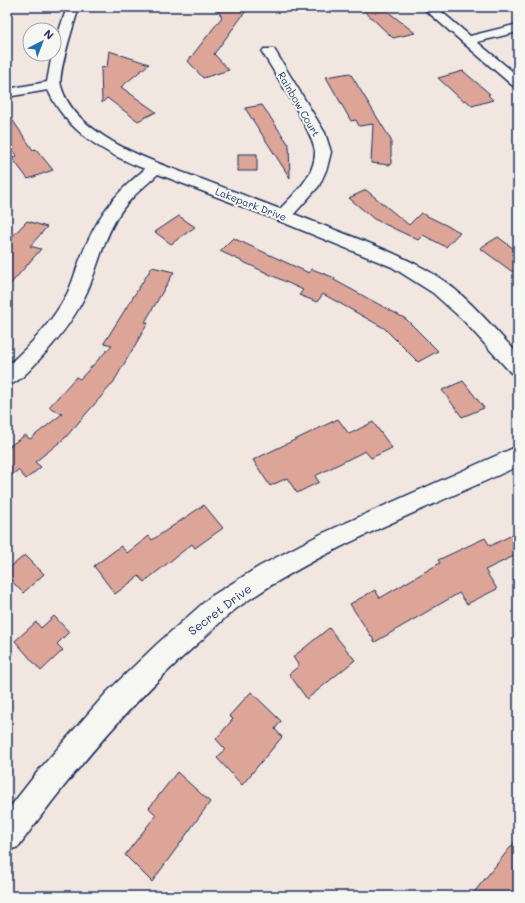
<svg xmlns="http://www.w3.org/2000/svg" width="525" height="903" font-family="Mali,sans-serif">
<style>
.building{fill:#dda498;stroke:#1b2f5e}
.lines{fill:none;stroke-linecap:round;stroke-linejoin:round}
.minor-casing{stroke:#1b2f5e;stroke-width:3}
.minor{fill:#f6f6f2;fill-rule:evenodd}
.labels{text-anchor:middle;stroke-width:4;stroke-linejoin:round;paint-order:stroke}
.far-street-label{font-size:10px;fill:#1b2f5e;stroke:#f6f6f2}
.street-label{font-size:12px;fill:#1b2f5e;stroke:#f6f6f2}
</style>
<rect width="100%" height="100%" fill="#f1e6e0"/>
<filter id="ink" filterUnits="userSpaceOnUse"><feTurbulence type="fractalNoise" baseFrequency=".025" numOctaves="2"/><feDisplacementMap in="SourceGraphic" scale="8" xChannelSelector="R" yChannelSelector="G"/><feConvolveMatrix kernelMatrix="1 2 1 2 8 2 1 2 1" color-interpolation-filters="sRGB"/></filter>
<g filter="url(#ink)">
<!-- building -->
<path class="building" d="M215,7H249L214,54L229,70L203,78L188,61L222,17Z
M360,7H382L415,33L393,38Z
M109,51L149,64L121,87L156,112L138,121L107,98L102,103L101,68L107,67Z
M463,71L490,94L488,95L493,100L472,106L466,100L463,101L438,78Z
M350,73L391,140V165L371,163L373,124L359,126L356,120L351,121L326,77Z
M262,105L289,145L290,178L245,108Z
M7,112L33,150L36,149L53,170L28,179L12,158L17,156L7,140Z
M238,154H257V171H238Z
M366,190L409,225L421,213L460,232L446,247L423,235L418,240L374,219L349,198Z
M179,216L195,227L171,244L155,232Z
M27,221L47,227L30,246L41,249L7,288V242Z
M498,237L518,252V276L480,248Z
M233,238L309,273L312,269L335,278L334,280L406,319L438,351L418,362L384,328L323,294L317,302L299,295L303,290L220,251Z
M152,267L174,272L145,322L148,323L113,383L65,438L35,462L41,467L26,479L18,470L7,479V448L25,435L30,439L62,414L49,407L76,377L80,379L112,345L104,343Z
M463,381L484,408L462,417L442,390Z
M338,419L349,434L373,422L392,448L371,458L365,451L315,476L319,482L297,493L287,478L270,486L253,460Z
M204,505L223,528L195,548L192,544L144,582L139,576L115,594L94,566L121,546L127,553L149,536L152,540Z
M518,532V554L485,570L497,589L467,604L459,593L375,642L350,604L375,590L380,598L440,563L438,560L485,538L490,546Z
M25,555L44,574L23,593L7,576V570Z
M54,616L69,632L57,644L63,650L41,671L15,641L36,622L41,628Z
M329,628L355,660L307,699L289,674L299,666L293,657Z
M251,692L281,721L275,729L282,737L242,785L217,758L225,749L216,739L233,719L229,716Z
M177,772L210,802L152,882L125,855L156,815L149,808Z
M518,838V896H471Z"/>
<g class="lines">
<!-- minor casing -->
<g class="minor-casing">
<path id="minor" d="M67,7H79C75,21 57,74 61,86C75,137 157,163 201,179C227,189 254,199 280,209C295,193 315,176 315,152C315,135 273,70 262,52L264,49H274L325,133L331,152L327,168L319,186L294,214C343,234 405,253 447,283C473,303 495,330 518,354V375L511,373L463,320L433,293L392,267L277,220L158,174C144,187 128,199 118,216C103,240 98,267 87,292C75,318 57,341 37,362C29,371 19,382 7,386V366C30,346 53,321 67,294C73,282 76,269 81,257C97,217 112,196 145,169C105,154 65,130 48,90L7,97V89L47,82L52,54H54V46Z
M422,7H436L470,36L518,24V32L477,42L518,76V87L513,86Z
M518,446V466C424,510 321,548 237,608C222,619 210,633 196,645C128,705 71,774 18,847L7,851V811L39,770L107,692L157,644L210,597L260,566L321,534Z"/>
</g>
<!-- minor -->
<use href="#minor" class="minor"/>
</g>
</g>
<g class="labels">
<!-- far-street labels -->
<g class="far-street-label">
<text transform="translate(299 104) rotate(60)" y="4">Rainbow Court</text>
<text transform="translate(251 204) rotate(21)" y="4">Lakepark Drive</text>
</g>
<!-- street labels -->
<g class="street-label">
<text transform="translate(220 610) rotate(-37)" y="4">Secret Drive</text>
</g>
</g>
<!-- margin -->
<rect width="525" height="903" fill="none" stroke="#f6f6f2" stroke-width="24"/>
<rect x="12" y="12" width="501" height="879" fill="none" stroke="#1b2f5e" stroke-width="1.5" filter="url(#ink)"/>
<!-- north arrow -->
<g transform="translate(42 42) rotate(42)"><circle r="19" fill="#f6f6f2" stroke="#9ea6b7"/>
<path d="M0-3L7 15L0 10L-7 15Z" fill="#1f6fb2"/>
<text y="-6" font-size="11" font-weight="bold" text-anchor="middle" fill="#1b2f5e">N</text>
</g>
</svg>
